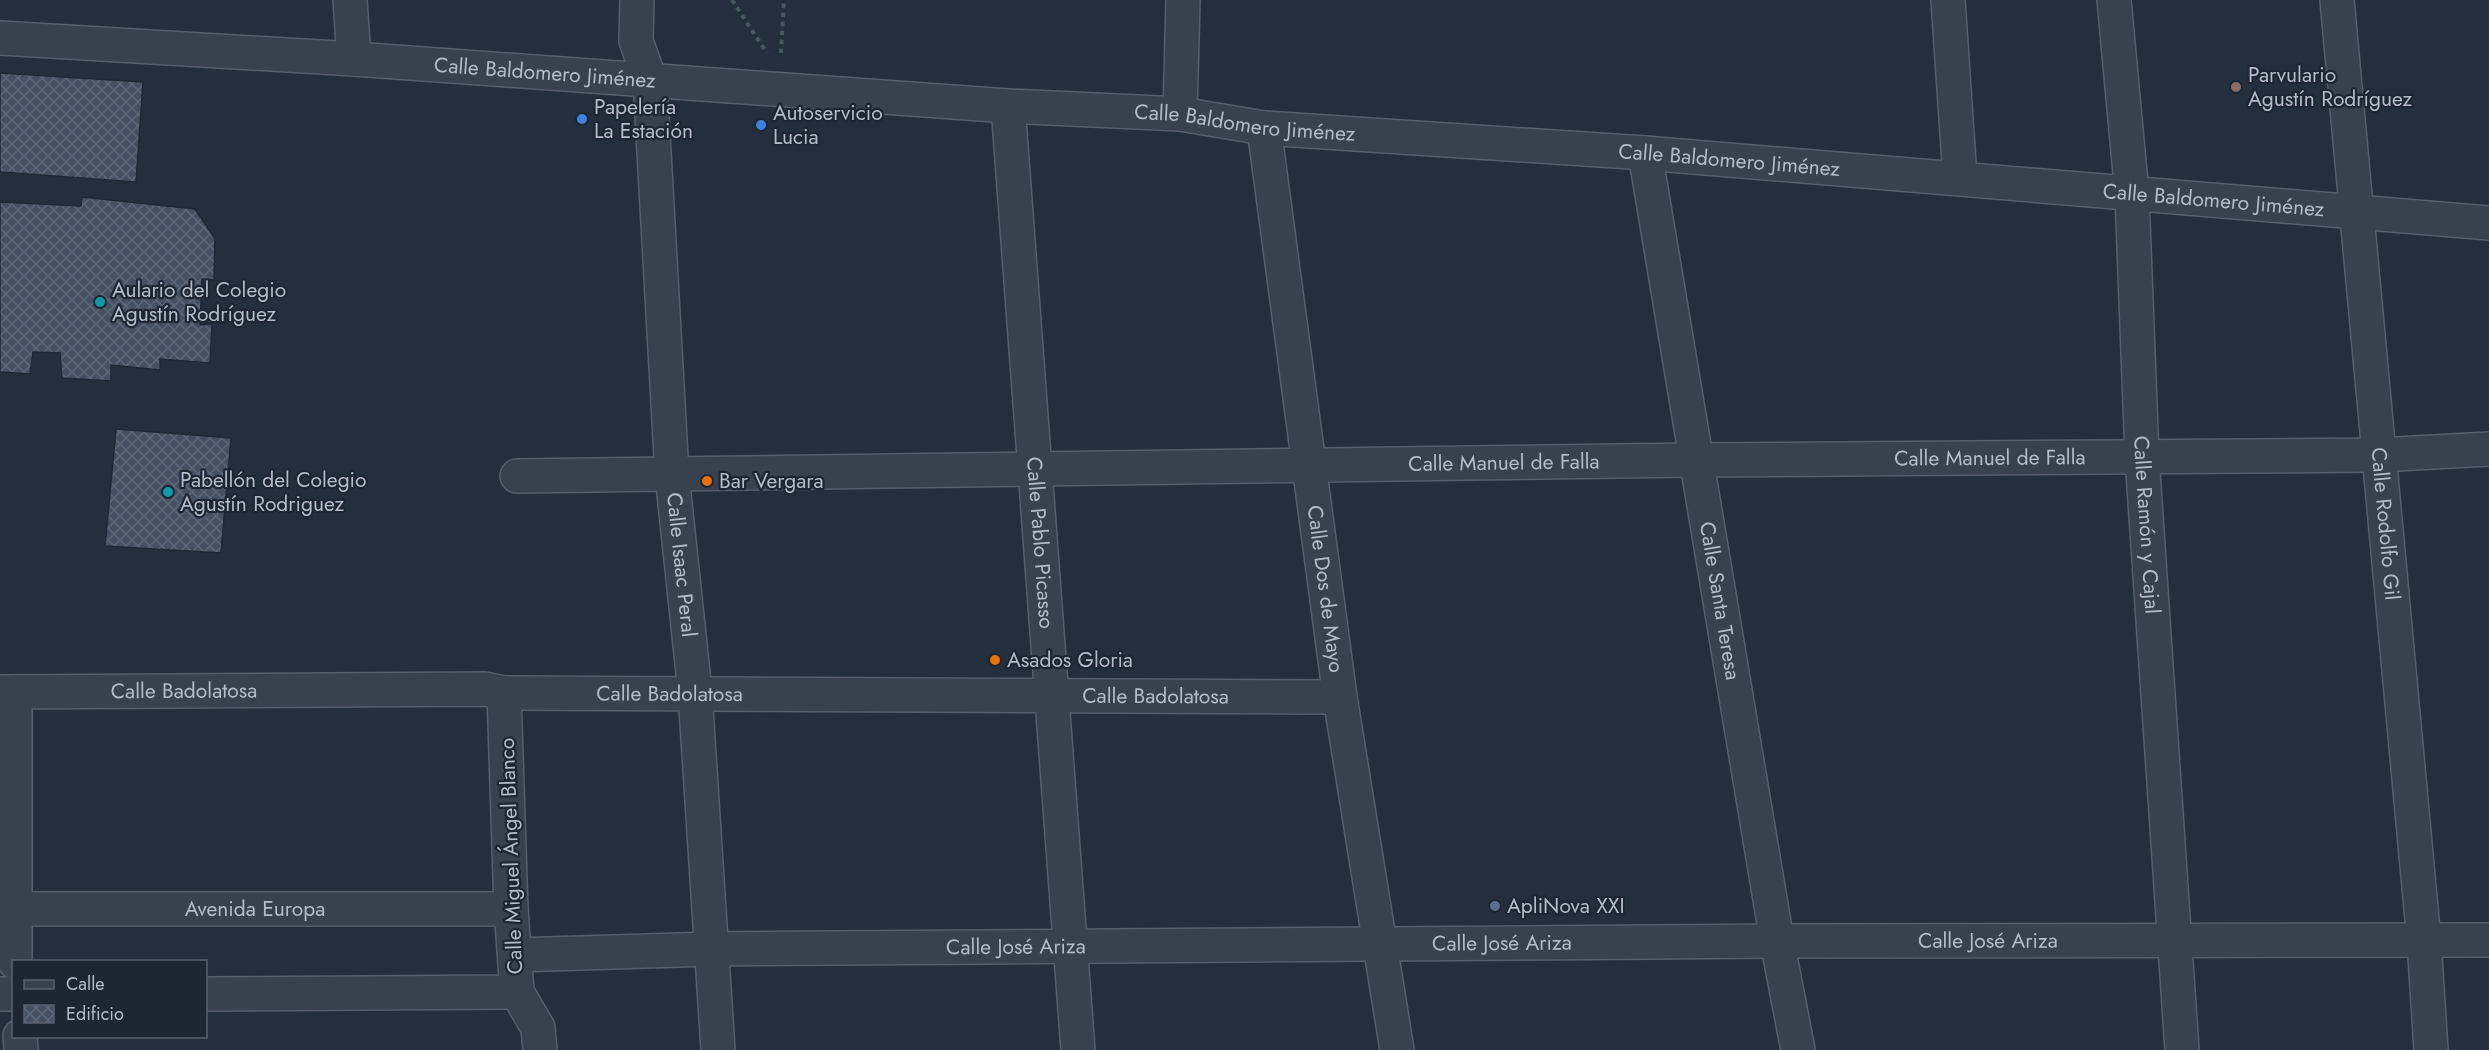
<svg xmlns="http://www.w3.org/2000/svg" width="2489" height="1050" font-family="Jost,sans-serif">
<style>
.building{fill:url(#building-cross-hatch);stroke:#1f2835;stroke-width:1.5}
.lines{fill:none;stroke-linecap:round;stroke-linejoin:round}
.minor-casing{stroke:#565f6c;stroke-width:36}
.tertiary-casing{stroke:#565f6c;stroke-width:36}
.path{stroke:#44595c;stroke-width:4;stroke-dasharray:4.5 4.5;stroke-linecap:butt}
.minor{stroke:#38414e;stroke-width:33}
.tertiary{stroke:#38414e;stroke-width:33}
.education-dot{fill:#8d6e63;stroke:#1d2633;stroke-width:2}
.shop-dot{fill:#3f7fe0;stroke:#1d2633;stroke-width:2}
.culture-dot{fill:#0f9aa8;stroke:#1d2633;stroke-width:2}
.food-dot{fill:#e8710a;stroke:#1d2633;stroke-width:2}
.service-dot{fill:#5c6f8a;stroke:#1d2633;stroke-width:2}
.labels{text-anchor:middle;stroke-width:4.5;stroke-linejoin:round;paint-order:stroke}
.street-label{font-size:21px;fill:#b4bcc9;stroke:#1d2633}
.poi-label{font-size:21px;fill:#b4bcc9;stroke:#1d2633;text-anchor:start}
</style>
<defs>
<pattern id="building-cross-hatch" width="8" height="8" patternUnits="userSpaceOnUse" patternTransform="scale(1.5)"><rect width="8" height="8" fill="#455162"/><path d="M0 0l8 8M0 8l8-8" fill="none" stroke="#5d6877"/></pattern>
</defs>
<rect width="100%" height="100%" fill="#242f3e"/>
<!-- building -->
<path class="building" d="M0,73L143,82L136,182L0,172Z
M82,197L195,209L215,239L214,280L202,279L200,325L212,324L210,363L160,359V370L111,365V381L62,378L60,353L33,352L30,374L0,372V202L81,206Z
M116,429L231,438L221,553L105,546Z"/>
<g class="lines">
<!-- minor casing -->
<g class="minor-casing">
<g id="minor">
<path d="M350,0L354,59"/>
<path d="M637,0L636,41L650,80"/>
<path id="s1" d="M2337,0L2424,941L2431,1050"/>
<path id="s2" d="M1264,128L1340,697L1397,1050"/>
<path id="s3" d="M1645,153L1777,941L1798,1050"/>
<path id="s4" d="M517,476L1695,460L2378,455L2489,449"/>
<path id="s5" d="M0,692L485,689L504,693L1340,697"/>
<path d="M15,692V962"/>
<path d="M504,693L511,909"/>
<path d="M517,992L538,1028L540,1050"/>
<path d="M20,1036L21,1050"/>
</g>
</g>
<!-- tertiary casing -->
<g class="tertiary-casing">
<g id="tertiary">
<path d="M1948,0L1960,178"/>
<path id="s6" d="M2114,0L2132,195L2142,457L2182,1050"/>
<path id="s7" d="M0,38L354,59L1008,106L1180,114L1264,128L1645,153L2489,223"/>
<path id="s8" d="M650,80L672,475L695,692L718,1050"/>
<path id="s9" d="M1008,106L1078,1050"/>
<path d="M1180,114L1183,0"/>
<path id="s10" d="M0,909H511L517,992L206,994"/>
<path id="s11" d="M515,955L712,949L1777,941L2489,940"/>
<path d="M0,994H14"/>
</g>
</g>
<!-- path -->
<path class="path" d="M732,0L767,53
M781,53L784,0"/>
<!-- minor -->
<use href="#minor" class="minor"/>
<!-- tertiary -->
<use href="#tertiary" class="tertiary"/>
</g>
<!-- markers -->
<circle class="education-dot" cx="2236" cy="87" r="6"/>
<g class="shop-dot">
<circle cx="582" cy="119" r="6"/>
<circle cx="761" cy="125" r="6"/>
</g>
<g class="culture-dot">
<circle cx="100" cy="302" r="6"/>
<circle cx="168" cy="492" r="6"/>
</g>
<g class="food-dot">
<circle cx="707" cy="481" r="6"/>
<circle cx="995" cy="660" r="6"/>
</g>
<circle class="service-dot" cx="1495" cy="906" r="6"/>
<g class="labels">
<!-- street labels -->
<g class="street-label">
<text dy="7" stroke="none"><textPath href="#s7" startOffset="546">Calle Baldomero Jiménez</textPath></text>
<text dy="7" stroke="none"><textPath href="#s7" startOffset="1248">Calle Baldomero Jiménez</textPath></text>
<text dy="7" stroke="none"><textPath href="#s7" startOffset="1734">Calle Baldomero Jiménez</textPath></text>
<text dy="7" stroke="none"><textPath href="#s7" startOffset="2220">Calle Baldomero Jiménez</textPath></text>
<text dy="7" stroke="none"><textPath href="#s4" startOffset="1473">Calle Manuel de Falla</textPath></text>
<text dy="7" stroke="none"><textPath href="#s4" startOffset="987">Calle Manuel de Falla</textPath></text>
<text dy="7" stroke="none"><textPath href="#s6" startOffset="526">Calle Ramón y Cajal</textPath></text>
<text dy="7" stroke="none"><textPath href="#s1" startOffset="526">Calle Rodolfo Gil</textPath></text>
<text dy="7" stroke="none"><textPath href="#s9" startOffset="438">Calle Pablo Picasso</textPath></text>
<text dy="7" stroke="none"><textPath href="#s8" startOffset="486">Calle Isaac Peral</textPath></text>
<text dy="7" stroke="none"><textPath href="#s2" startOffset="465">Calle Dos de Mayo</textPath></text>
<text dy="7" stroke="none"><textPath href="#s3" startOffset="454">Calle Santa Teresa</textPath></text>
<text dy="7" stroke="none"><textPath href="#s5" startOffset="184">Calle Badolatosa</textPath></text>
<text dy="7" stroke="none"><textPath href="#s5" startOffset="670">Calle Badolatosa</textPath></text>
<text dy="7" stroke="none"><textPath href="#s5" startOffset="1156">Calle Badolatosa</textPath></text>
<text transform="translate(511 856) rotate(-92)" y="7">Calle Miguel Ángel Blanco</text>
<text dy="7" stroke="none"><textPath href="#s10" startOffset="255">Avenida Europa</textPath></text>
<text dy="7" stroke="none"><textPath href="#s11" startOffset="1473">Calle José Ariza</textPath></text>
<text dy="7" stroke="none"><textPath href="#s11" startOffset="987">Calle José Ariza</textPath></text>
<text dy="7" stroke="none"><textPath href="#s11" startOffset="501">Calle José Ariza</textPath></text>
</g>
<!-- poi labels -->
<g class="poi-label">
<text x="2248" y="82">Parvulario<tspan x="2248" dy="24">Agustín Rodríguez</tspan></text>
<text x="594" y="114">Papelería<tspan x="594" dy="24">La Estación</tspan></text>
<text x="773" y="120">Autoservicio<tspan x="773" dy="24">Lucia</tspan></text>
<text x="112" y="297">Aulario del Colegio<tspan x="112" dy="24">Agustín Rodríguez</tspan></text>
<text x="180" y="487">Pabellón del Colegio<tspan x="180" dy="24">Agustín Rodriguez</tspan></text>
<text x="719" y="488">Bar Vergara</text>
<text x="1007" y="667">Asados Gloria</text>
<text x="1507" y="913">ApliNova XXI</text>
</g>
</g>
<!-- legend -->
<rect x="12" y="960" width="195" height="78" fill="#1d2633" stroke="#59626f" stroke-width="1.5"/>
<rect x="24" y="980" width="30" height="9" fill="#38414e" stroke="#59626f" stroke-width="1.5"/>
<text x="66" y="990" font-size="18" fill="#b4bcc9">Calle</text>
<rect x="24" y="1005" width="30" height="18" fill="url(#building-cross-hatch)" stroke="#59626f" stroke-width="1.5"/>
<text x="66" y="1020" font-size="18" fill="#b4bcc9">Edificio</text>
</svg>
